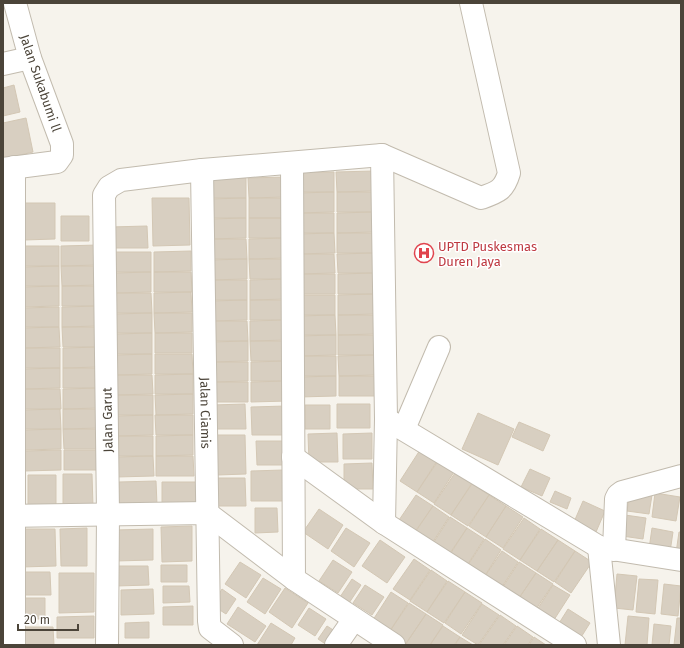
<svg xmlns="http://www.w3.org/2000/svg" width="684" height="648" font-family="'Fira Sans',sans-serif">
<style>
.building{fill:#d8cfc1;stroke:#d3c7b4}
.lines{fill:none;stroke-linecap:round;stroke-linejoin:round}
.minor-casing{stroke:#c2bbae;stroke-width:24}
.minor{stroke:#fff;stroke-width:22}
.labels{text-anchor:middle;stroke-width:3;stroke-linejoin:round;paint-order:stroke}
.street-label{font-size:13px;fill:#4b4439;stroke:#fff}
.health-label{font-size:13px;fill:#be3a42;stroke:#fff;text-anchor:start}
</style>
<rect width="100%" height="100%" fill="#f6f3ec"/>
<!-- building -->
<path class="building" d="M14,85L20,112L3,116V88Z
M26,118L33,152L3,159V123Z
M374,171V191L337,192L336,172Z
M296,172H334V192H297Z
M286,177V197L249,198L248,178Z
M208,178H246V198H208Z
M334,192V212L297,213V193Z
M337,192H374V212H337Z
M152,198H189L190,245L153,246Z
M246,198V218H209L208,199Z
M249,198H286V218H249Z
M24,203H55V239L24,240Z
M374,212V232L337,233V213Z
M297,213H334V233H297Z
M61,216H89V241H61Z
M246,218V238L209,239V219Z
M249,218H286V238H249Z
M147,226L148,248H110V227Z
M334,233L335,253L297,254V234Z
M337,233H374L375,253H337Z
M286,238L287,258L249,259V239Z
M209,239H246L247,259H209Z
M98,245L99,265L61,266V246Z
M21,246H59V266H22Z
M191,251V271L154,272V252Z
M114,252H151V272H114Z
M375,253V273H338L337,254Z
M297,254H334L335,273L298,274Z
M247,259V279L209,280V260Z
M249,259H287V279H250Z
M59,266V286H22V267Z
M61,266H99V285L62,286Z
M151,272V292L114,293V273Z
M154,272H191L192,292H154Z
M375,273V294H338V274Z
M298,274H335V294H298Z
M287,279V299L250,300V280Z
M209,280H247V300H210Z
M59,286V306L22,307V287Z
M62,286H99V306H62Z
M191,292L192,312L154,313V293Z
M114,293H151L152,313H114Z
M375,294L376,314L338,315V295Z
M298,295H335V315H298Z
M247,300V320L210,321V301Z
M250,300H287V320H250Z
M99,306V326L62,327V307Z
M59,307V327H22V308Z
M152,313V333H115L114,314Z
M154,313H192V332L155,333Z
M335,315L336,335H298V316Z
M338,315H375L376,334L338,335Z
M287,320L288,340L250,341V321Z
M210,321H247L248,341H210Z
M59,327L60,347L23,348L22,328Z
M62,327H99L100,347H63Z
M152,333V354H115V334Z
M155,333H192V353H155Z
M336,335V355L299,356L298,336Z
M338,335H376V355H338Z
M248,341V361L210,362V342Z
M250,341H288V361H251Z
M100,347V367L63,368V348Z
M23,348H60V368H23Z
M152,354V374L115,375V355Z
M155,354H192L193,374H155Z
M376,355V375L339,376L338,356Z
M299,356H336V376H299Z
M288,361V381H251V362Z
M210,362H248V381L211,382Z
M60,368V388L23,389V369Z
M63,368H100V388H63Z
M193,374V394H155V375Z
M115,375H152L153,394L115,395Z
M336,376V396L299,397V377Z
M339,376H376V396H339Z
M288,381V401L251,402V382Z
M211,382H248V402H211Z
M100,388V408L63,409V389Z
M23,389H60L61,409H23Z
M193,394V414L156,415L155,395Z
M115,395H153V415H116Z
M245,404L246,429H212V405Z
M337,404H370V428H337Z
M305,405H330V429H305Z
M286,406L287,435H252L251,407Z
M60,409L61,429H24L23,410Z
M63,409H100L101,428L63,429Z
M478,413L514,429L498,465L462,449Z
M153,415V435L116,436V416Z
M155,415H193V435H156Z
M519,422L550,435L543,451L512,437Z
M61,429V449L24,450V430Z
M63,429H101V449H64Z
M337,433L338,462H309L308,434Z
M372,433V459H343V434Z
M193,435V455L156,456V436Z
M217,435H245L246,474L217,475Z
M116,436H153V456H116Z
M256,441H286L287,465H257Z
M61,450V470L24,471V451Z
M64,450H101V470H64Z
M420,450L437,461L417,492L400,481Z
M153,456L154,476L116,477V457Z
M156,456H193L194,476H156Z
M438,461L454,472L434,503L417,492Z
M372,463L373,489H344V464Z
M530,469L550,478L542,496L521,487Z
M283,470L284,501H251V471Z
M455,473L472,483L451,515L434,504Z
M63,474H92L93,507L63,508Z
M28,475H56V508H28Z
M215,478H245L246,506H216Z
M156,481L157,505H119V482Z
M162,482H198L199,504L162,505Z
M472,484L489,495L468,526L451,515Z
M555,491L571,498L567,509L550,502Z
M630,492L652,495L649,514L627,511Z
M655,493L680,497L676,521L652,517Z
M416,495L433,506L412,536L395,526Z
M489,495L506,506L486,537L469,526Z
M583,501L605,511L596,532L574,522Z
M433,506L449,517L429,548L412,537Z
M506,506L523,517L503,548L486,537Z
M255,508H277L278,532L255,533Z
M319,509L343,525L328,549L303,532Z
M625,515L646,518L643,539L622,536Z
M450,517L467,528L446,559L430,548Z
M524,518L540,529L520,560L503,549Z
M192,526V561L162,562L161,527Z
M87,528V566H61L60,529Z
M346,528L370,543L354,567L331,551Z
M467,528L484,539L464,570L447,559Z
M652,528L673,532L670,552L649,549Z
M21,529H55L56,566L21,567Z
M153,529V560L115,561V530Z
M541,529L558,540L537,571L520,560Z
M679,532H681V554L676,553Z
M485,539L501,550L481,582L464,571Z
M380,540L405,557L387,583L362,566Z
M558,540L575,551L554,582L537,571Z
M502,551L518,562L498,593L481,582Z
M575,551L592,562L571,593L555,582Z
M414,559L430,570L410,600L393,589Z
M333,560L352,572L338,593L319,581Z
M240,562L261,575L246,598L225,584Z
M519,562L536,573L515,604L499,593Z
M161,565H187V582H161Z
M115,566H148L149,585L116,586Z
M431,570L447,581L427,612L410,601Z
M23,572H50L51,595H24Z
M59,573H94V612L59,613Z
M536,573L553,584L532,615L515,604Z
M617,574L637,576L633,610L614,608Z
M263,578L281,589L265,614L247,602Z
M352,579L361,585L349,603L340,597Z
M639,579L658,580L655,614L636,612Z
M448,581L465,592L444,623L427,612Z
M664,584L681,586L678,616L661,614Z
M365,585L384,597L372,615L353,603Z
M553,585L570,595L550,626L533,616Z
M163,586H189L190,602L163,603Z
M285,588L308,603L292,628L269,612Z
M153,589L154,614L121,615V590Z
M222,589L236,599L226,614L212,605Z
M391,592L408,603L388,634L371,623Z
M465,592L482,603L461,634L445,623Z
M23,598H45V619H23Z
M409,603L426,614L405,645L388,634Z
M482,604L499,615L478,645L462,635Z
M193,606V625H163V607Z
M238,607L266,626L255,642L227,624Z
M309,608L326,619L315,636L298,625Z
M568,609L590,623L578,642L556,628Z
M426,614L443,625L430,645H405Z
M500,615L516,626L503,645H479Z
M94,616V638H57V617Z
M628,616L649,618L647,645H625Z
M677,618H681V645H674Z
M149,622V638H125V623Z
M271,623L295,638L291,645H257Z
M654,624L671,626L669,645H652Z
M327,626L341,635L327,645L318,639Z
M443,626L460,637L454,645H430Z
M517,626L533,637L528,645H504Z
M23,627H53L54,645H23Z
M460,637L473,645H455Z
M534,637L546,645H529Z"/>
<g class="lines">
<!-- minor casing -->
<g class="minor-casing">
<g id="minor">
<path d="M3,64L30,58"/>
<path d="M382,155L386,419L384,523"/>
<path d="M292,163L294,579L394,645"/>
<path d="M3,169L57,162L62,155V144L30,58L15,3"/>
<path id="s1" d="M202,170L209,621L210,628L232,645"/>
<path d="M386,419L599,547L681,560"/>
<path d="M404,429L439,347"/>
<path d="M293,457L384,523L575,645"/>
<path d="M3,516L207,513L294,579"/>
<path d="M599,547L609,645"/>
<path d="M614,550L616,499L618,495L622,492L681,476"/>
<path d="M14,645V167"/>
<path d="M107,645L108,514L104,195L109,187L121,180L202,170L382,155L481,198C498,192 504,190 509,173L471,3"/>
<path d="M336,645L354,619"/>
</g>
</g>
<!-- minor -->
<use href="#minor" class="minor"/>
</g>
<!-- icons -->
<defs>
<g id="hospital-ring" transform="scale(1)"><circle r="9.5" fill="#fff" stroke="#e0444e" stroke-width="1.5"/><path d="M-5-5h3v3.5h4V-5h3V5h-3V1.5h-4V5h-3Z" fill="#e0444e"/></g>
</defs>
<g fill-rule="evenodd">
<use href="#hospital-ring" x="424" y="253"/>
</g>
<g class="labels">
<!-- street labels -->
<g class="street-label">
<text transform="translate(41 83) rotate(71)" y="5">Jalan Sukabumi ll</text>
<text dy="5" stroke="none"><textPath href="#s1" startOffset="243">Jalan Ciamis</textPath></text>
<text transform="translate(107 420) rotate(-91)" y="5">Jalan Garut</text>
</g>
<!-- health labels -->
<g class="health-label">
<text x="438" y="251">UPTD Puskesmas<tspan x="438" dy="15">Duren Jaya</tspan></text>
</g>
</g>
<!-- border -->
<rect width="684" height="648" fill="none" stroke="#4b4439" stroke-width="8"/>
<!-- scale -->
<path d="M18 624v6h60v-6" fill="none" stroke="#4b4439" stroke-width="2"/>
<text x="24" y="624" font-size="12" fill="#4b4439" stroke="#ffffff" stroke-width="3" paint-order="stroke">20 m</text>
</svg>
